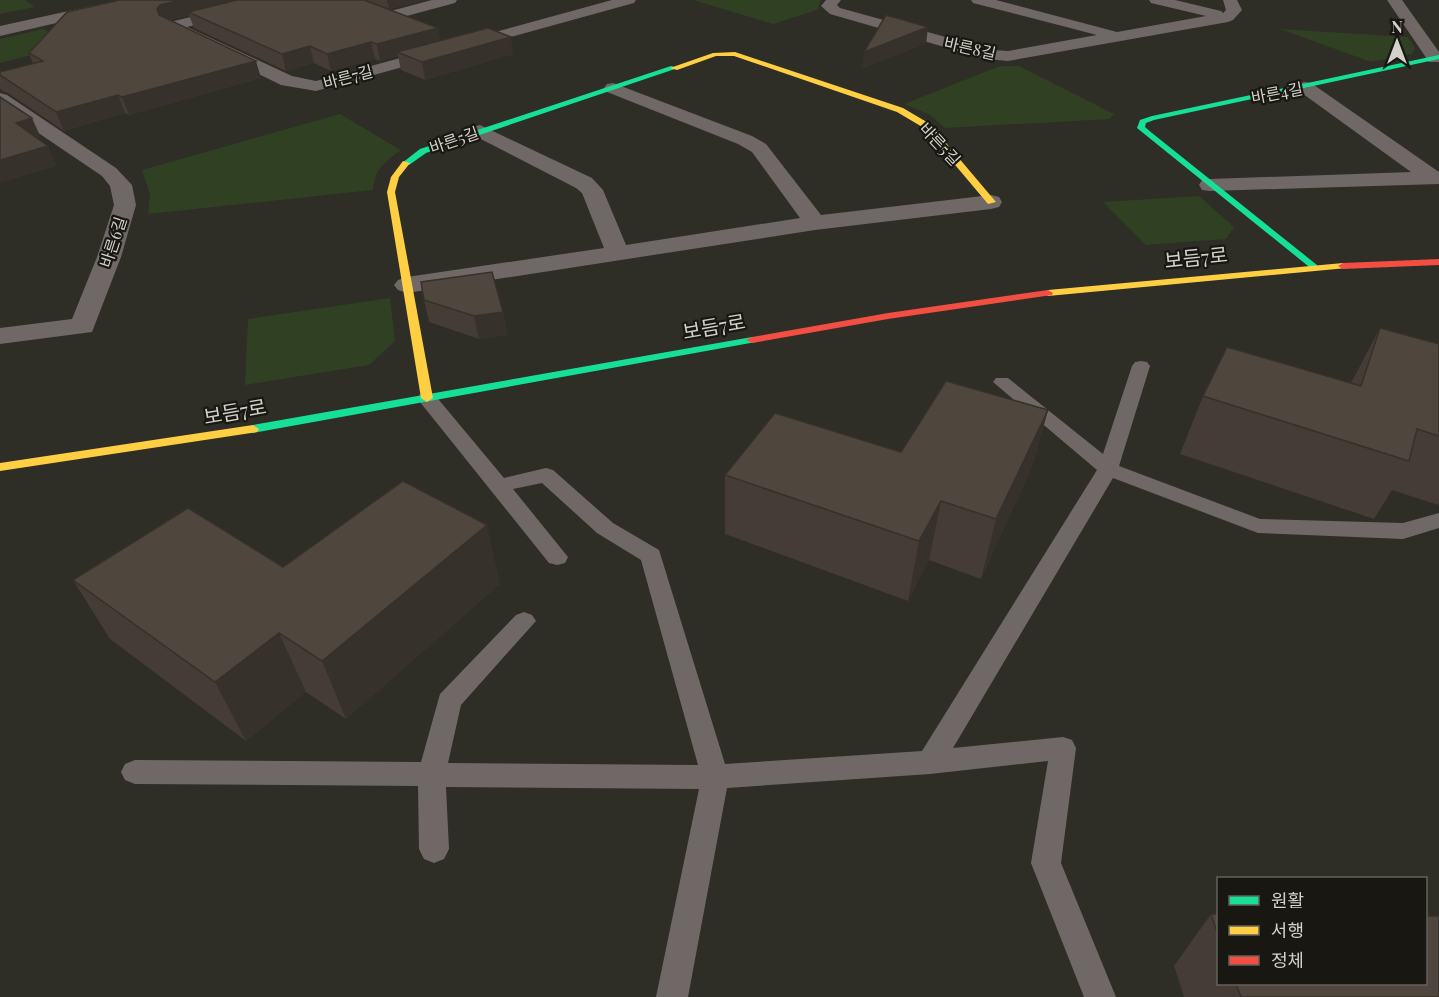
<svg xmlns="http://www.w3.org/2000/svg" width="1439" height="997" font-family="'Playfair Display','Noto Sans KR',serif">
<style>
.green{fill:#304022}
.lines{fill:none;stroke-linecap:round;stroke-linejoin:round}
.lane{fill:#6f6867;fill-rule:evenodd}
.street{fill:#6f6867;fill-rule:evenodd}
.fast{fill:#16e098;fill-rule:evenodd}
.slow{fill:#ffcf43;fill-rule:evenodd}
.jam{fill:#f24e42;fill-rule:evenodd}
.wall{fill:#443c35}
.shaded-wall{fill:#37312b}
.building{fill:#4f463e;stroke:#37312b;stroke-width:1.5}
.labels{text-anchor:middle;stroke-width:4.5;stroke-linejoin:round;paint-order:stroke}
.far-street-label{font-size:16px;fill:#d3d2ca;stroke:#181712}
.street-label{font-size:20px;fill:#d3d2ca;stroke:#181712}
</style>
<rect width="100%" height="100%" fill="#2e2d26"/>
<!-- green -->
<path class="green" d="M0,0H25L35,7L0,14Z
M693,0H821L817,10L773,24Z
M43,29L74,44L0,63V39Z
M1280,29L1408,37L1415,48L1412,54L1371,62Z
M1000,66H1019L1114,114L1110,119L945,128L930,115L904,104Z
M340,114L401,150C384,163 375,168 373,190L148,214L150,194L142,170Z
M1199,196L1234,227L1226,239L1146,245L1103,202Z
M390,298L395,341L369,365L245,385L248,319Z"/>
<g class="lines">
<!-- lane -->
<path class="lane" d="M1141,361L1147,362L1150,366L1119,466L1260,519L1403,523L1439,513V528L1403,539L1258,533L1113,478L953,748L1063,737L1072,740L1076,748L1061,863L1116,997H1084L1031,863L1048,761L930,774L727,788L688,997H656L699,789L446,787L449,849L444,859L434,863L424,859L419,849L418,786L135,784L125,780L121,772L125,764L135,760L421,762L440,694L516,615L524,612L532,615L536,621L461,705L448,763L698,765L641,560L597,533L542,483L513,489L568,557L565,563L557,565L549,563L420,402L418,398L420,394H434L504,478L546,468L553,470L613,523L659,550L725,764L922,751L1097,470L993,382L996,378H1008L1103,454L1132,366L1135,362Z"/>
<!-- street -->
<path class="street" d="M119,0H146L139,4L0,36V26Z
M260,0H285L283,3L187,27L292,76L316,81L612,0H636L634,3L316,91L281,85L166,29L164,26L166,23Z
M432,0H457L455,3L388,21L380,16L383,13Z
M826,0H841L837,5L840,8L993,50L1008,51L1097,35L973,3L971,0H996L1117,32L1206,16L1151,3L1149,0H1175L1221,11L1223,13L1226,10L1223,0H1237L1242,10L1233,20L1228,22L1008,61L986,59L830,14L821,6Z
M1387,0H1402L1439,52V62H1429Z
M1305,82L1311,83L1439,172V184L1210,191L1202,190L1199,185L1202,180L1210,179L1411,172L1299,91L1296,87L1299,83Z
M613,83L752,136L766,144L821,215L991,195L999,197L1002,202L999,207L991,209L815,230L407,293L398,290L394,285L398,280L407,277L604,248L582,193L576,188L473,135L470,131L473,127L480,125L592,178L603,190L626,245L800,218L752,152L738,144L607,92L604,88L607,84Z
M0,93L7,95L116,168L132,185L136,205L121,257L92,332L0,344V328L72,319L97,257L114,205L110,186L102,176L0,107Z"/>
<!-- fast -->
<path class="fast" d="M1439,55V59L1154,120L1146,123L1145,127L1152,133L1317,265V269L1313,270L1137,128L1140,120L1152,116Z
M671,66L678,68L426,153L409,165L402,163L420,149Z
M752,337L756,338V342L253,433L247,429L253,425Z"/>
<!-- slow -->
<path class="slow" d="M735,52L903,108L930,124L996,202L988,204L924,128L897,112L734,56H716L677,70L670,68L713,53Z
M403,161L410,163L399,177L395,192L433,398L427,402L421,398L387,192L391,177Z
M1343,263L1347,264V268L1048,296L1043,293L1048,290Z
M253,425L259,429L257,432L0,471V463Z"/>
<!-- jam -->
<path class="jam" d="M1439,259V265L1343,269L1338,266L1343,263Z
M1048,290L1053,293L1052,295L888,319L752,343L746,340L752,337L888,313Z"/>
</g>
<!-- wall -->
<path class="wall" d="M120,0L438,28L440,41L513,54L425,80L401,70L398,56L380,61L375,59L331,71L314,63L286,71L194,28L189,15L170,20L261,78L129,115L125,113L64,131L8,93L2,91L0,88V72L33,64L29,53Z
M366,0H425L389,9Z
M424,300L503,312L507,335L479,339L429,322Z
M1380,328L1439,344V503L1438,505L1392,490L1374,519L1180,454L1203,396L1351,383Z
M1048,410L1032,467L981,579L929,560L908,601L725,534V475L901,452Z
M283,567L500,584L346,719L306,692L246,741L110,639L73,580Z
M1211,914H1218V984H1425L1439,997H1184L1174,966Z"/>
<!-- shaded-wall -->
<path class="shaded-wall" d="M181,0H251L188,12L189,15L165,21L162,25L157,9L160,5Z
M387,0H425L389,9Z
M928,27L926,44L862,69L864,52Z
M438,28L441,45L397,52L398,56L380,61L377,44Z
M511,37L513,54L425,80L422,62Z
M371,42L375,59L331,71L327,54Z
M310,46L314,63L286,71L282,54Z
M256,61L261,78L129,115L122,97Z
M118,95L125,113L64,131L56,112Z
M32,118L41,138L25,142L16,123Z
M48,146L57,166L0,183V160Z
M503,312L507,335L479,339L474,316Z
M1048,410L1032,467L981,579L996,519Z
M941,501L929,560L908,601L919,541Z
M487,525L500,584L346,719L322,661Z
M279,633L306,692L246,741L215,682Z"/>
<!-- building -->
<path class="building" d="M120,0H181L160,5L157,9L159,15L256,61L122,97L118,95L56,112L0,75V72L43,61L29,53L67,12Z
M237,0H364L438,28L377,44L371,42L327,54L310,46L282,54L188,12Z
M886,15L928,27L864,52Z
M488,28L511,37L422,62L397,52Z
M0,97L32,118L16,123L48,146L0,160Z
M492,272L503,312L474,316L424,300L421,282Z
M1380,328L1439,344V436L1417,429L1409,461L1203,396L1227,347L1361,386Z
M946,381L1048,410L996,519L941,501L919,541L725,475L775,413L901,452Z
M403,481L487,525L322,661L279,633L215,682L73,580L188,508L283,567Z
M1211,914H1218V935Z
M1425,916H1439V997H1241L1236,984H1425Z"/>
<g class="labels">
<!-- far-street labels -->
<g class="far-street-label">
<text transform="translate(970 48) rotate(13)" y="6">바른8길</text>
<text transform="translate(348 77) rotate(-15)" y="6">바른7길</text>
<text transform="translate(1277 93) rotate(-11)" y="6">바른4길</text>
<text transform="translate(454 140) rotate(-19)" y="6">바른5길</text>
<text transform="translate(940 144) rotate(47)" y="6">바른5길</text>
<text transform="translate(113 242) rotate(-72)" y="6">바른6길</text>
</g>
<!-- street labels -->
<g class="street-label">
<text transform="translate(1196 258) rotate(-6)" y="7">보듬7로</text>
<text transform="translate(714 327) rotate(-10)" y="7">보듬7로</text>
<text transform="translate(235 412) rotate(-10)" y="7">보듬7로</text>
</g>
</g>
<!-- legend -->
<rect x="1217" y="877" width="210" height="108" fill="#181712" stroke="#63625c" stroke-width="1.5"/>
<rect x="1229" y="896" width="30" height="9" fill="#16e098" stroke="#63625c" stroke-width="1.5"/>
<text x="1271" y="907" font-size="18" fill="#d3d2ca">원활</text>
<rect x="1229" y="926" width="30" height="9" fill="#ffcf43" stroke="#63625c" stroke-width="1.5"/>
<text x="1271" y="937" font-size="18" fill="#d3d2ca">서행</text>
<rect x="1229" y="956" width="30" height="9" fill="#f24e42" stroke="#63625c" stroke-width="1.5"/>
<text x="1271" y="967" font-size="18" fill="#d3d2ca">정체</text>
<!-- north arrow -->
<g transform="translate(1397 42)" stroke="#181712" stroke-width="4.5" paint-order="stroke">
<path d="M0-4.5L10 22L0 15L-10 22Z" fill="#d3d2ca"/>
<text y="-9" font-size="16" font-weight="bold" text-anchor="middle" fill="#d3d2ca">N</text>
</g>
</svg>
